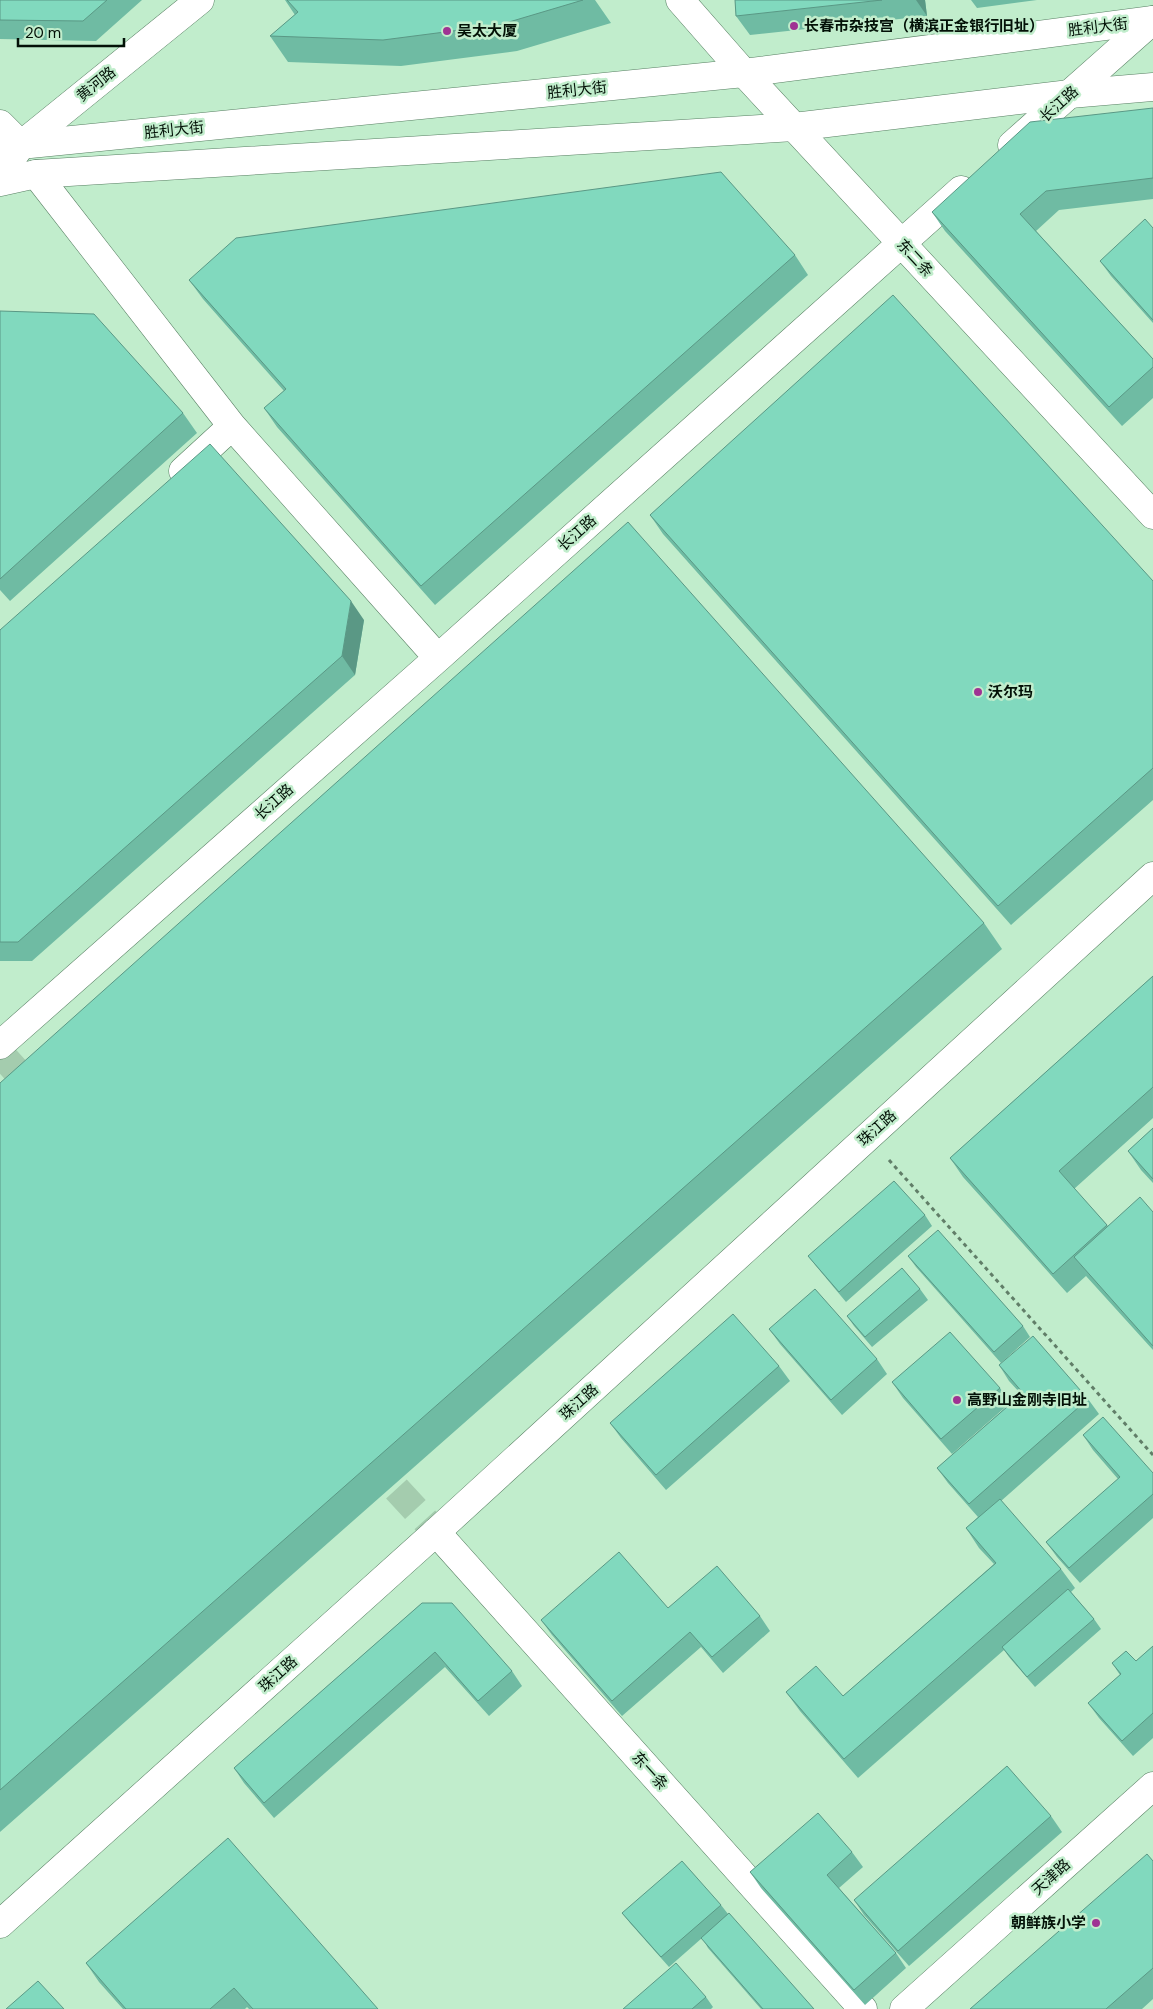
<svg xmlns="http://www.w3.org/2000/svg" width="1153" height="2009" font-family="'DM Sans','Noto Sans SC',sans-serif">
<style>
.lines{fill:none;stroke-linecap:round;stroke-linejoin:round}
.minor-tunnel{stroke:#a4ccae;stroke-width:28;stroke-dasharray:28 14;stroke-linecap:butt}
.minor-casing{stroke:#577f62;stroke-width:29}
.major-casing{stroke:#577f62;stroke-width:29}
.path{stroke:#617e68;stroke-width:3;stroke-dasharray:4 4;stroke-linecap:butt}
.minor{stroke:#fff;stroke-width:28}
.major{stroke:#fff;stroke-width:28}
.wall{fill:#6fbba3}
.shaded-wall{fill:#5a9885}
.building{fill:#81d9be;stroke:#5a9885}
.poi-dot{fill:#9f3393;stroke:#c1edcc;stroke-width:2}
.labels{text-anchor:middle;stroke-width:5;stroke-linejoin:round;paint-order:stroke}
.poi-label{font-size:15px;font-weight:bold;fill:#031107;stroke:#c1edcc;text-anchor:start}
.street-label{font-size:15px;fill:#031107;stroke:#c1edcc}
</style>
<rect width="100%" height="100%" fill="#c1edcc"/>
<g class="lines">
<!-- minor-tunnel -->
<path class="minor-tunnel" d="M0,1053L40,1097
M368,1458L436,1532"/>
<!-- minor casing -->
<g class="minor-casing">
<path id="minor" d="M680,0L744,73L1153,515
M0,124L21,145
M1012,145L1153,20
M36,174L232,426L438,658
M0,176L21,145L200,0
M183,471L232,426
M0,1045L438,658L961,190
M436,1532L863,2009
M904,2009L1153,1786"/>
</g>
<!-- major casing -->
<g class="major-casing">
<path id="major" d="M0,147L744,73L1153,20
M0,182L36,174L794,127L1070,94L1153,87
M0,1924L436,1532L1153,876"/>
</g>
<!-- path -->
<path class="path" d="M889,1160L1153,1455"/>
<!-- minor -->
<use href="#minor" class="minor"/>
<!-- major -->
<use href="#major" class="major"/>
</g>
<!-- wall -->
<path class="wall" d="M0,0H142L96,41L0,39Z
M285,0H595L611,23L517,51L401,66L288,62L270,36L295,15Z
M735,0H925L927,16L750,35L736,16Z
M971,0H1037L977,8Z
M1153,108V199L1059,210L1036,231L1153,359V398L1122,426L945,231L932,212Z
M1153,228V323L1111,276L1100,261Z
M795,255L808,275L435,605L277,427L264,408L284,391L203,299L189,280Z
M0,311L183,413L197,433L10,601L0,590Z
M650,515L1153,581V800L1011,925L663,534Z
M364,620L355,675L32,961H0V630Z
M984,923L1002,949L0,1832V1083Z
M1153,976V1118L1074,1189L1108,1226L1153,1212V1350L1086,1276L1067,1293L963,1177L950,1158Z
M1153,1128V1183L1141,1170L1128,1151Z
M925,1215L932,1226L846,1302L816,1266L808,1256Z
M908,1256L1023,1326L1030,1337L1001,1363L916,1267Z
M920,1289L928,1300L872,1347L854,1326L847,1316Z
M769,1329L877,1359L887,1374L842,1415L780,1344Z
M999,1365L1088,1399L1099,1414L1001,1501L1061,1569L1075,1588L1071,1592L1094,1619L1101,1629L1035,1687L1009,1657L1004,1650L858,1778L800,1711L786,1692L843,1696L994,1564L979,1548L966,1528L978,1517L948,1483L937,1468L1021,1394L1009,1381Z
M779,1366L790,1381L666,1490L621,1438L610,1423Z
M892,1382L1000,1388L1010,1403L952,1454L903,1398Z
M1083,1435L1153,1473V1518L1080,1583L1057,1557L1046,1542L1118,1479L1093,1450Z
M422,1603L512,1671L522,1686L489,1716L445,1667L274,1818L244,1783L234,1768Z
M668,1608L760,1616L770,1631L723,1673L701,1647L622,1716L552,1635L541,1620Z
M1153,1646V1738L1133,1756L1099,1718L1088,1703L1120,1675L1112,1663L1136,1661Z
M1051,1816L1062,1832L909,1966L864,1915L854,1900Z
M852,1852L863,1867L839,1888L896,1953L906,1968L865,2005L761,1888L750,1872Z
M1153,1861V1999L1142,2009H970Z
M721,1905L728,1914L814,2009H761L708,1948L702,1938L669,1967L630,1923L622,1913Z
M86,1963L378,2009H249L247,2007L245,2009H123L99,1982Z
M706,1997L713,2007L711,2009H623Z"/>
<!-- shaded-wall -->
<path class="shaded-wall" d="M916,0H925L927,16Z
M351,601L364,620L355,675L342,656Z"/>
<!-- building -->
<path class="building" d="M0,0H107L83,21L0,20Z
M287,0H583L499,25L383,40L270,36L298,12Z
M735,0H882L736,16Z
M1153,108V178L1046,191L1020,214L1153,359V367L1109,407L932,212L1030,122Z
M721,172L795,255L421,586L264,408L286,389L189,280L236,238Z
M1145,219L1153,228V320L1100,261Z
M893,295L1153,581V768L998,906L650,515Z
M0,311L94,314L183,413L0,579Z
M210,444L351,601L342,656L18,942H0V630Z
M628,522L984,923L0,1790V1083Z
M1153,976V1087L1059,1171L1107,1225L1053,1274L950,1158Z
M1153,1128V1179L1128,1151Z
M894,1181L925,1215L839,1292L808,1256Z
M1140,1197L1153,1212V1346L1074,1257Z
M938,1230L1023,1326L994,1352L908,1256Z
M902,1268L920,1289L865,1337L847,1316Z
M815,1289L877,1359L831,1400L769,1329Z
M733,1314L779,1366L656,1475L610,1423Z
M950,1332L1000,1388L941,1439L892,1382Z
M1033,1336L1088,1399L969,1504L937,1468L1023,1393L999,1365Z
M1103,1417L1153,1473V1494L1069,1568L1046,1542L1120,1477L1083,1435Z
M1000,1499L1061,1569L844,1759L786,1692L816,1666L843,1696L996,1563L966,1528Z
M619,1552L668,1608L717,1566L760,1616L712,1657L690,1632L612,1701L541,1620Z
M1068,1589L1094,1619L1027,1677L1002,1647Z
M422,1603H452L512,1671L478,1701L435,1652L264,1803L234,1768Z
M1153,1646V1713L1122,1741L1088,1703L1121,1674L1112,1663L1126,1651L1136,1661Z
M1007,1766L1051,1816L898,1951L854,1900Z
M818,1813L852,1852L827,1875L896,1953L854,1990L750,1872Z
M228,1838L378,2009H253L234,1988L210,2009H126L86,1963Z
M1147,1854L1153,1861V1968L1106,2009H970Z
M682,1861L721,1905L661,1957L622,1913Z
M729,1913L814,2009H763L701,1938Z
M676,1963L706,1997L692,2009H623Z
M38,1981L64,2009H6Z"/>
<!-- markers -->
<g class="poi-dot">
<circle cx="794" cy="26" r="5"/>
<circle cx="447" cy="31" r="5"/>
<circle cx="978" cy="692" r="5"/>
<circle cx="957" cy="1400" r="5"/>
<circle cx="1096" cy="1923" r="5"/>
</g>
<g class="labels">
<!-- poi labels -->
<g class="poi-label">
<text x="804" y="31">长春市杂技宫（横滨正金银行旧址）</text>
<text x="457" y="36">吴太大厦</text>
<text x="988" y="697">沃尔玛</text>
<text x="967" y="1405">高野山金刚寺旧址</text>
<text x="1086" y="1928" text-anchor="end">朝鲜族小学</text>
</g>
<!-- street labels -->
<g class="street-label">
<text transform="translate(1098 27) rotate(-7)" y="5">胜利大街</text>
<text transform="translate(96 84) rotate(-39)" y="5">黄河路</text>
<text transform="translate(577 90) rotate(-6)" y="5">胜利大街</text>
<text transform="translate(1059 104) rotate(-42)" y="5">长江路</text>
<text transform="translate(174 130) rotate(-6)" y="5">胜利大街</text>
<text transform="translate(915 258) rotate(47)" y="5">东二条</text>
<text transform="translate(577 533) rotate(-42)" y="5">长江路</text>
<text transform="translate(274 802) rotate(-42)" y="5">长江路</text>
<text transform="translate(877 1128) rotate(-42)" y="5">珠江路</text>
<text transform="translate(579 1402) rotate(-42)" y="5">珠江路</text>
<text transform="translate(278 1674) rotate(-42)" y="5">珠江路</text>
<text transform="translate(650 1771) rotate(48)" y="5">东一条</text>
<text transform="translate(1051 1877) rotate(-42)" y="5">天津路</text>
</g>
</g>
<!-- scale -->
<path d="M18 38v8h106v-8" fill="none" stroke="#031107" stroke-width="2.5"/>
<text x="25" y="38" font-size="15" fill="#031107" stroke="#c1edcc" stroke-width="4" paint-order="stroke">20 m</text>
</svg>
